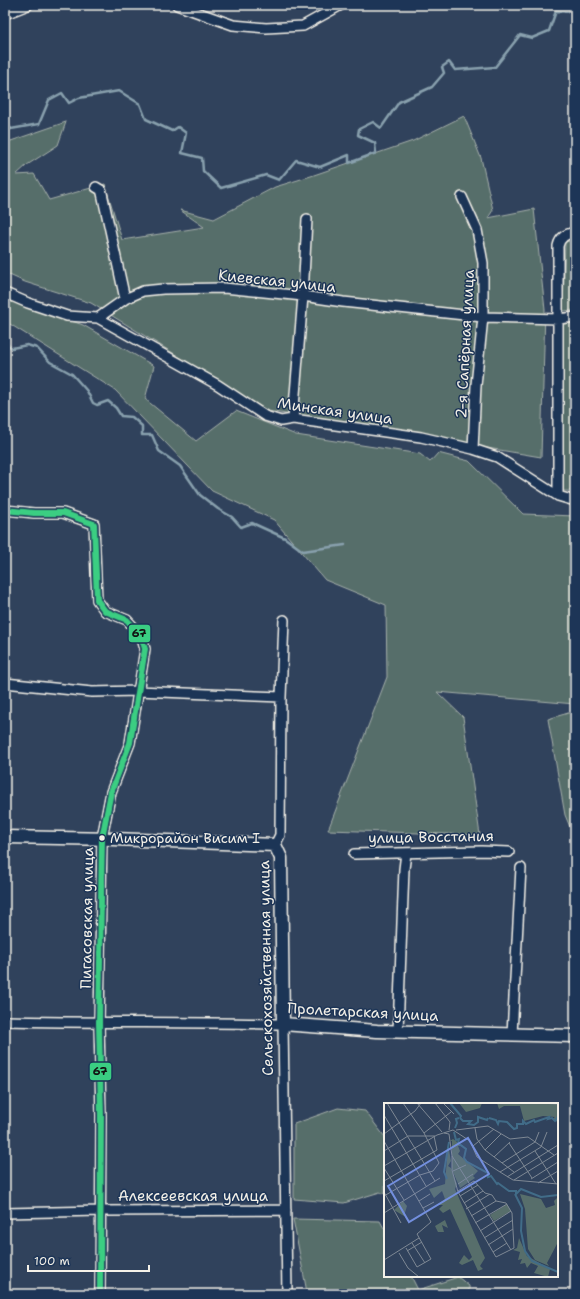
<svg xmlns="http://www.w3.org/2000/svg" width="580" height="1299" font-family="'Shantell Sans',sans-serif">
<style>
.green{fill:#576e6b;stroke:#a6b0aa}
.lines{fill:none;stroke-linecap:round;stroke-linejoin:round}
.stream{stroke:#89a1ae;stroke-width:2.5}
.minor-casing{stroke:#f4f1e8;stroke-width:12}
.tertiary-casing{stroke:#f4f1e8;stroke-width:15}
.minor{stroke:#1d3557;stroke-width:9}
.tertiary{stroke:#1d3557;stroke-width:12}
.bus-1-casing{stroke:#1d3557;stroke-width:9}
.bus-1{stroke:#3ace82;stroke-width:6}
.bus-dot{fill:#f4f1e8;stroke:#1d3557;stroke-width:1.5}
.labels{text-anchor:middle;stroke-width:3;stroke-linejoin:round;paint-order:stroke}
.bus-label{font-size:14px;fill:#f4f1e8;stroke:#1d3557;text-anchor:start}
.street-label{font-size:15px;fill:#f4f1e8;stroke:#1d3557}
.inset-river{fill:none;stroke:#416c88;stroke-width:2}
.inset-road{fill:none;stroke:#7e8894;stroke-width:1}
.view{fill:#738fde;fill-opacity:0.15;stroke:#738fde;stroke-width:2}
.inset-edge{fill:none;stroke:#f4f1e8;stroke-width:2}
.line-badge{stroke:#1d3557;stroke-width:1.5}
.pale-badge-label{font-size:11px;text-anchor:middle;font-weight:bold;fill:#111}
</style>
<rect width="100%" height="100%" fill="#30425c"/>
<filter id="ink" filterUnits="userSpaceOnUse"><feTurbulence type="fractalNoise" baseFrequency=".025" numOctaves="2"/><feDisplacementMap in="SourceGraphic" scale="8" xChannelSelector="R" yChannelSelector="G"/><feConvolveMatrix kernelMatrix="1 2 1 2 8 2 1 2 1" color-interpolation-filters="sRGB"/></filter>
<g filter="url(#ink)">
<!-- green -->
<path class="green" d="M464,116L481,158L493,210L488,218L534,209L545,310L541,457L268,411L91,303L25,282L5,273V143L66,122L58,145L27,165L16,175L34,174L49,200L105,184L122,240L204,227L180,210L214,219L275,187L311,176L413,141Z
M575,240V310L563,311L565,242Z
M5,297L83,325L154,366L145,399L196,441L236,411L296,435L420,454L430,462L438,453L469,461L523,514L575,516V704L437,692L463,717L480,835L328,830L387,677L386,605L325,580L274,520L212,491L115,390L5,321Z
M575,323V491H563L562,324Z
M575,711V839L565,815L548,719Z
M338,1108L365,1111L385,1137V1194L380,1192L344,1203L294,1199V1124Z
M293,1219L380,1221L385,1230V1276H411L418,1290L458,1277L469,1286V1294H306V1287Z"/>
<g class="lines">
<!-- stream -->
<path class="stream" d="M5,121L11,129L39,124L49,100L62,93L69,103L79,98L119,91L140,104L146,119L172,131L178,127L186,133L182,153L202,158L203,171L221,188L266,175L279,180L296,160L320,167L349,155V163L376,153L375,143L358,135L359,129L373,122L381,128L399,102L432,87L444,73L442,67L449,62L455,70L495,67L520,35L532,38L549,31L556,11L575,12V16
M5,343L12,348L27,345L37,348L50,362L72,374L87,391L93,403L97,405L108,401L116,408L121,416L132,417L142,426V435H152L159,451L180,466L200,495L218,509L232,517L241,527L252,523L285,538L303,551L345,545"/>
<!-- minor casing -->
<g class="minor-casing">
<path id="minor" d="M177,5L233,25L266,28L303,26L341,5
M5,14L28,5
M96,187L101,190L102,193L125,299
M462,197L477,230L483,263V317L476,385L473,449
M5,293L28,303L67,316L98,318L125,299L143,291L163,289L224,288L303,296L343,302L483,317L558,319L575,317
M98,318L218,385L265,416L281,421L293,419L421,437L473,449L497,457L558,496L575,501
M293,419L303,296L307,219
M558,496V246C560,237 566,234 575,232
M5,510L34,513H63L94,524L97,600L105,611L127,620L141,635L145,649L130,743L111,792L102,838L99,1023L101,1116L100,1294
M5,683L92,692L138,691L281,697
M275,845L280,835L281,697L284,620
M354,854L481,851L509,852
M5,1021C98,1023 190,1022 283,1024L287,1294
M398,1031L404,869L406,853
M512,1034L521,868
M5,1213L100,1211L286,1210"/>
</g>
<!-- tertiary casing -->
<g class="tertiary-casing">
<path id="tertiary" d="M5,837L114,839L275,845L281,858L283,1024L377,1031L575,1036"/>
</g>
<!-- minor -->
<use href="#minor" class="minor"/>
<!-- tertiary -->
<use href="#tertiary" class="tertiary"/>
<!-- bus-1 casing -->
<g class="bus-1-casing">
<path id="bus-1" d="M5,510L34,513H63L94,524L97,600L105,611L127,620L141,635L145,649L130,743L111,792L102,838L99,1023L101,1116L100,1294"/>
</g>
<!-- bus-1 -->
<use href="#bus-1" class="bus-1"/>
</g>
</g>
<!-- markers -->
<circle class="bus-dot" cx="102" cy="838" r="3.5"/>
<g class="labels">
<!-- bus labels -->
<g class="bus-label">
<text x="110" y="843">Микрорайон Висим I</text>
</g>
<!-- street labels -->
<g class="street-label">
<text transform="translate(277 281) rotate(6)" y="5">Киевская улица</text>
<text transform="translate(465 344) rotate(-87)" y="5">2-я Сапёрная улица</text>
<text transform="translate(335 411) rotate(8)" y="5">Минская улица</text>
<text transform="translate(431 837) rotate(-1)" y="5">улица Восстания</text>
<text transform="translate(87 918) rotate(-89)" y="5">Пигасовская улица</text>
<text transform="translate(266 968) rotate(-91)" y="5">Сельскохозяйственная улица</text>
<text transform="translate(363 1012) rotate(3)" y="5">Пролетарская улица</text>
<text x="193" y="1201">Алексеевская улица</text>
</g>
</g>
<!-- overview -->
<g transform="translate(384 1103)">
<rect width="174" height="174" fill="#30425c"/>
<path d="M75,0H98L96,5L82,9ZM113,0H174V19L168,16L171,14L159,13L140,18L136,3H120L115,6ZM69,36L79,43H74L76,48L74,51L94,68L89,73L91,75L76,85L68,67V38H66ZM64,42L67,58L64,63L67,65L73,81L71,86L101,155L96,163L99,166L94,168L89,157L78,162L75,160L80,152L85,157L88,154L66,106L59,110L55,106L59,102H53L61,96L58,88L50,95L45,86L61,81ZM136,91L157,96L162,105L171,102L170,98L174,94V139L163,160L165,163L151,157L144,146L141,106ZM19,98L23,103L20,113L10,107ZM123,101L127,108L110,118L106,112ZM61,117L64,125L58,122L60,129H54L51,123ZM135,135L143,153L166,166L164,174L150,170L154,163L147,160L143,165L141,160L136,161L138,156L134,157L136,149L129,147L133,145Z" fill="#576e6b"/>
<path class="inset-river" d="M66,0L77,13L76,15M76,15L79,18H87L84,21L90,22L94,19V14L103,17L104,15M105,15L112,17L114,21L115,18L123,19L130,26L133,25V21H139V18L142,21L150,17L151,19L165,14L164,16L168,15L171,18L173,15L174,19M71,25L73,20L72,16L75,15M70,29L72,37L75,36L74,40L82,46L80,55L83,59L104,70V74L107,73L113,81L114,80L125,88H132V91L137,86L157,94L174,92M63,76L60,69L65,39M131,91L138,105L137,128L141,148L148,158L174,169"/>
<path class="inset-road" d="M3,0L51,78M33,0L58,29M51,0L66,19L65,27M59,0L70,11M154,0L174,1M0,12L42,83M91,25L93,36L101,47L130,69M72,27L104,23L126,36L144,34L170,52M40,30L67,9M60,30L65,31L68,53L127,147M0,31L31,8L37,0M0,38L47,119L33,131L47,156L33,164L22,145M125,40L148,75M89,43L110,26M101,47L117,31M0,48L24,33H51M151,48L172,81M68,53V67L74,89L112,154L130,145L128,110L122,100L112,98L108,92L101,90L90,78L74,88M110,54L126,39M118,60L151,39L155,29M0,63L53,32L69,27L86,38L93,54L116,69L157,44L163,29M0,65L20,97M69,68L82,62M116,69L129,77L174,81M123,74L174,42M147,76L174,59M130,77L174,50M0,78L53,47L50,33M154,80L174,68M74,81L89,71M0,89L17,120M0,93L36,72L49,68L55,60L40,30L19,0M76,93L94,82M35,98L46,91M80,100L99,88M39,105L50,99M82,106L106,91M0,110L56,75M87,113L112,98M91,120L123,101M96,128L127,108M100,135L129,117M28,140L41,160M104,142L129,126M23,148L38,139M109,149L123,140M15,150L24,165L35,174M0,157L35,135"/>
<path class="view" d="M84,35L105,71L25,119L4,83Z"/>
<rect width="174" height="174" class="inset-edge"/>
</g>
<g class="line-badge">
<rect x="128" y="624" width="23" height="19" rx="4" fill="#3ace82"/>
<rect x="89" y="1062" width="23" height="19" rx="4" fill="#3ace82"/>
</g>
<g class="pale-badge-label">
<text x="139" y="637">67</text>
<text x="100" y="1075">67</text>
</g>
<!-- margin -->
<rect width="580" height="1299" fill="none" stroke="#1d3557" stroke-width="20"/>
<rect x="10" y="10" width="560" height="1279" fill="none" stroke="#f4f1e8" stroke-width="1.5" filter="url(#ink)"/>
<!-- scale -->
<path d="M28 1265v6h121v-6" fill="none" stroke="#f4f1e8" stroke-width="2"/>
<text x="34" y="1265" font-size="12" fill="#f4f1e8" stroke="#1d3557" stroke-width="3" paint-order="stroke">100 m</text>
</svg>
